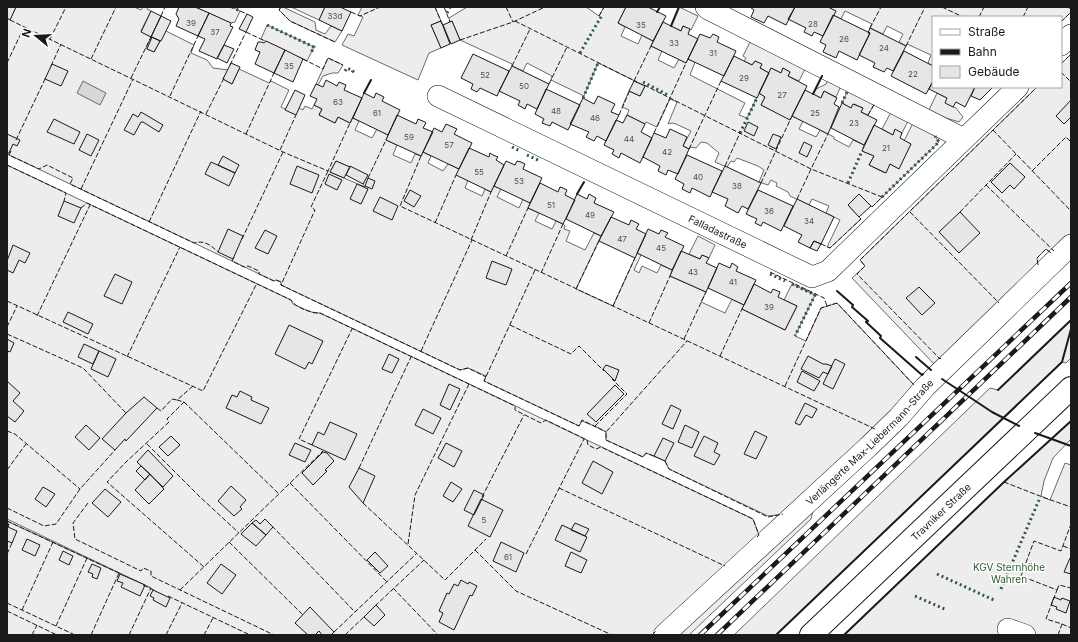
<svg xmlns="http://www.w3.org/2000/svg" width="1078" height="642" font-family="Inter,sans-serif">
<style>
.built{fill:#ededed;stroke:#6a6a6a;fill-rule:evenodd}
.water{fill:#d7d7d7;stroke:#6a6a6a}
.building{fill:#e6e6e6;stroke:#1a1a1a}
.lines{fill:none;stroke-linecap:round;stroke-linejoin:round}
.minor-casing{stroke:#1a1a1a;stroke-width:22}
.major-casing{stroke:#1a1a1a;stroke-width:24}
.minor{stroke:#fff;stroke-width:21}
.major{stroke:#fff;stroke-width:22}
.rail-casing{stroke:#1a1a1a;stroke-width:4.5}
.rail{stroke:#fff;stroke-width:3;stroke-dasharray:9;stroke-linecap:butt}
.hedge{stroke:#2b5a34;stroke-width:3;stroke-dasharray:2 3;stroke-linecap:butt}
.fence{stroke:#1a1a1a;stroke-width:1;stroke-dasharray:5 2;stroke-linecap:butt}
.wall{stroke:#1a1a1a;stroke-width:2}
.labels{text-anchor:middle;stroke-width:3;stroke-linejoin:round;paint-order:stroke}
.number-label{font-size:8px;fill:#4d4d4d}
.street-label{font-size:10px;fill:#1a1a1a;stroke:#fff}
.park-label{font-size:10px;fill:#2b5a34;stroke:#fff}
</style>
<rect width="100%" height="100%" fill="#fff"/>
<!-- built -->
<path class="built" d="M16,7H134L141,10L143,7H148L147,9L151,11L141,31L151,37L146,48L154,52L166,31L194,45L191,53L207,60L213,68L228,70L223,79L232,84L239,69L269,83L271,81L289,90L281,107L295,114L299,108L303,110L305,106L312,109L314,105L322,109L319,115L335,123L338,117L350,123L353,118L359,121L355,130L372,138L377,129L388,135L386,140L397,145L393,155L411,163L415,154L421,156L423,152L431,156L428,163L443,171L448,164L459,169L468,180L465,188L482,196L485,189L491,192L494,186L501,189L497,197L519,208L523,199L530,203L528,208L539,213L535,221L552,229L556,221L563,224L565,226L564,229L570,231L566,241L585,250L594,233L601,236L576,289L613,306L637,253L641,255L634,270L639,273L642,266L657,273L661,265L672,270L670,276L706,292L701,302L725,313L732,299L744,305L742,309L785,330L797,306L784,300L792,284L815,295L795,336L806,341L821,308L837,303L915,386L899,406L785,514L768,516L669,469L665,461L646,453L643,457L606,440V432L601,429L582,421L579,426L484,381L486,376L468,368L460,370L281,285V282L276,280L274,281L7,154V18L10,19ZM336,161L367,175L363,184L365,187L330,172Z
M195,7H232L240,11L235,22L231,23Z
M281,7H283L315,22L316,30L325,34L331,26L342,31L335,42L290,21L279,10Z
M291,7H325L319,20Z
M362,7H435L441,21L431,25L441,48L429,53L418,80L342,45L348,34L354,36L363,17L358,15Z
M467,7H586L599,16L604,7H626L618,23L625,27L621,36L638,44L642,35L653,41L651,46L662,51L658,60L674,68L679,59L686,63L688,59L695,62L690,75L745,103L739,115L747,118L759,93L765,97L761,105L790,119L792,116L803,121L799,129L816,137L820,130L834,137V139L849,147L853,140L864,145L862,151L874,156L869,165L885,173L890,164L898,168L911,144L904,141L913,123L935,136L939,142L872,207L859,194L848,205L861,219L830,248L827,247L840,220L826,213L829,206L812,199L809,205L790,196L788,192L776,186L777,183L771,180L768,185L759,182L764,170L758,166L737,158L734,162L731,161L727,167L715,162L719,153L707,143L701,142L696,148L691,147L689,149L683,146L691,131L676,124L672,123L668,124L677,102L670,99L657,127L646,122L645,124L627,115L629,110L622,107L629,91L640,96L645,86L598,63L584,96L551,80L552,76L527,63L523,71L512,66V64L460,40L452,21L450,22L449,18Z
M679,7L698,16L691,30L683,26L681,31L671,26Z
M828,7H1067L1071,9V12L1061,22V17H933V66L928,63L931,55L907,44L906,46L899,42L903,34L887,26L883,34L870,28L872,24L845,11L841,19L833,15L835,11Z
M267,25L314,47L307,61L261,39Z
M750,42L805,69L799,81L788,76L790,72L783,68L781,73L771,68L769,73L760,68L761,64L755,61L752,65L744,61L746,58L743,56Z
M1071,54V234L1051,254L1046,249L1037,258L1039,268L935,365L852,278L865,266L860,260L1037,87H1061V64Z
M328,58L343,65L338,73H332L323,76L318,85L316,84Z
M828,80L841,86L836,97L824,91L821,98L813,94L816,89L826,84Z
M848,90L875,103L868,115L861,112L863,108L854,104L851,108L842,103Z
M937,93L947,98L953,107L956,108L963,117L959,122L946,118L929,110Z
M891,112L908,121L902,133L895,130L893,135L882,129Z
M7,165L291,300L293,304L304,309L314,313H320L753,519L759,535L652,635H7V521L151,588L7,519Z
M698,236L715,245L709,258L702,255L700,259L689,254Z
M1071,320V358L1066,363L1062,362L776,635H734L990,388L998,390Z
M1071,421V439L1053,458L1044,481L1041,496L1050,500L1065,463L1071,465V635H844L1004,482Z
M813,511L811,519L689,635H679Z"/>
<!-- water -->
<path class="water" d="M83,81L106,93L100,105L77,93Z"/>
<!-- building -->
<path class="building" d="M7,7H16L10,20L7,18Z
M179,7H195L209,13L198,36L176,26L179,19L176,14Z
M325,7H340L351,12L342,31L319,20Z
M626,7H648L666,16L653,41L618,23Z
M750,7H795L786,25L768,16L764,23L751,17L754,10Z
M795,7H828L836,11L823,36L814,32L812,36L804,32L806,28L788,19Z
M151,11L161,16L151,37L141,32Z
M209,13L231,23L230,26L233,27L217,59L199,51L205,39L198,36Z
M247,14L253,17L246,32L239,29Z
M833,15L870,33L857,60L839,51L836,58L823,52L826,45L820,42Z
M161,16L171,21L161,41L151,37Z
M441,21L450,44L441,48L431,25Z
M452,21L460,40L451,44L443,25Z
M663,22L681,31L683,26L690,29L688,34L698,39L686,63L651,46Z
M870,28L906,46L893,71L887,68L884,72L873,67L875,63L859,55L870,33H868Z
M700,34L710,38L713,34L719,37L717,42L736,51L724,76L688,59Z
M152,37L160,41L154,52L147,49Z
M266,41L285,50L274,73L255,64L260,52L255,50L258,42H261L264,43Z
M224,45L234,49L227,63L217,58Z
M285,50L303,59L293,82L274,73Z
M904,51L933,66V81L926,94L891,76Z
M473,54L509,71L497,96L480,88L477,92L471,89L473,84L461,78Z
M734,56L752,65L755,61L762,64L760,68L769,73L757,98L721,81Z
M231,63L240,67L232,84L223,79Z
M52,64L68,71L61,86L45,79Z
M512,66L549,84L537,109L527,104L525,109L518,105L520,101L499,91Z
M771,68L781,73L783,68L790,72L788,76L807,86L790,120L761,105L765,97L759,93Z
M326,80L337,86L339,82L346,85L344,90L362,98L350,123L338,117L335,123L319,115L322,109L314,105L317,99L310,96L316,84L323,87Z
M634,81L645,86L640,96L629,91Z
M933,81V87H975L965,107L956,102L953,107L945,103L947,98L929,89Z
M975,87H991L992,88L980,100L971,96Z
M546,89L580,105L568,130L552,122L550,126L542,123L544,119L535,114Z
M295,90L305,95L296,115L285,110Z
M805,90L821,98L824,91L837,98L834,104L839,107L828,134L792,116Z
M364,93L374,98L376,93L384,97L382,101L400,110L388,135L353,118Z
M598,96L615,104L611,112L619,115L606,141L597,136L594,141L586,137L589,132L570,124L583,98L594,104Z
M1071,100V117L1064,124L1056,116Z
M842,103L851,108L853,104L863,108L861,112L877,120L864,145L831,128Z
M141,112L163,125L159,132L143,122H141L134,135L124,130L133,114L138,117Z
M397,115L416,124L418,119L425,122L426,123L423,128L433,132L421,156L386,140Z
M627,115L645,124L641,132L652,138L640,163L621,153L619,158L612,154L614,150L604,145L616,120L623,123Z
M54,119L80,132L74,144L47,132Z
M748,122L758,127L754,136L744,131Z
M446,124L457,129L454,134L472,143L459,169L423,152L434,128L442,132Z
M874,125L893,135L895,129L902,133L900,138L911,144L899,169L890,164L886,173L869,165L874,156L862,151Z
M670,129L687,137L683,146L689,149L678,174L668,170L666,175L658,171L660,166L643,157L654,133L666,138Z
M7,134L20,140L17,146L13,144L9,153H7Z
M87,134L99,140L91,156L79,150Z
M773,134L781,137L776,149L768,145Z
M804,142L812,146L807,157L799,153Z
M469,148L489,157L490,153L493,155L498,157L496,160L504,165L491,192L456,175Z
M687,155L722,171L710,197L692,188L690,193L682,189L684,184L675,179Z
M223,156L239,165L235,173L218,165Z
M336,161L350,167L344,178L330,172Z
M506,161L515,165L517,161L521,162L525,164L523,169L542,178L530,203L494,186Z
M211,162L235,173L229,186L205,174Z
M1010,163L1025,177L1014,189L1010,185L1002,193L991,182Z
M297,166L319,175L312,193L290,184Z
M350,166L368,175L363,184L346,175Z
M725,166L761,183L748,209L742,206L738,213L725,206L728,199L712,192Z
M329,174L342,180L337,190L325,184Z
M368,178L375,181L372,189L365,186Z
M540,183L558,192L560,187L563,188L567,190L565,195L575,200L563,224L528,208Z
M357,184L368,189L361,204L350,199Z
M410,190L421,196L414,207L404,201Z
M758,190L793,206L781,231L763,222L761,226L755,223L757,219L746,214Z
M577,194L587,199L589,194L596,198L594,203L614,212L601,236L566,219Z
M859,194L871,206L859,217L848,205Z
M380,197L398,206L392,220L373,211Z
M797,199L834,217L821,244L814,241L810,248L798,242L802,235L784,226Z
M64,201L81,208L74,223L58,216Z
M960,212L980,233L959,253L939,232Z
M611,217L629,225L631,220L639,224L636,229L646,234L635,258L599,241Z
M228,229L243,236L233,259L218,252Z
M648,229L659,234L661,230L668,233L665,237L684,246L672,270L637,253Z
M265,230L277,236L268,254L255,248Z
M814,241L821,244L817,251L810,248Z
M13,245L30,253L25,263L19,260L13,273L7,270V261Z
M681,251L700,259L702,255L709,258L706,263L717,268L706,292L670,276Z
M492,261L512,269L506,285L486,278Z
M719,263L730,268L732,263L738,267L736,271L756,280L744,305L708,288Z
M115,274L132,282L122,304L104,296Z
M754,284L771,293L773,289L780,292L778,297L797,306L785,330L742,309Z
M919,287L935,303L922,315L906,298Z
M68,312L93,324L88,334L63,322Z
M289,325L323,341L312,364L309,362L305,369L275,354Z
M7,339L14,343L10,352L7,351Z
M84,344L99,351L93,364L78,357Z
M99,351L116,359L108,377L91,369Z
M389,354L399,359L392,373L382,369Z
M808,356L823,364H826L832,366L828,374L823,372L819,378L801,369Z
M835,359L845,364L833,389L823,384Z
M606,365L619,370L615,381L603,369Z
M802,371L820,381L814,391L797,382Z
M7,381L20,393L13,401L24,411L15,422L7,416Z
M449,384L460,389L450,410L440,405Z
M615,385L624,394L596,422L587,414Z
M240,391L252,397L251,400L269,408L261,424L226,408L232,395L237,397Z
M144,397L157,408L126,441L125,439L115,450L102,439L126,413Z
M805,403L817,409L812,418L806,415L800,425L795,423Z
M671,405L681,410L673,429L662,424Z
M423,409L441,418L433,434L415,425Z
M330,422L357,434L345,460L312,445L318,432L324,435Z
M86,425L100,438L89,450L75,437Z
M685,425L699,432L692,448L678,442Z
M755,431L767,437L756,459L744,454Z
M171,436L180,445L168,456L159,447Z
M704,436L718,443L714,452L720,455L714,465L694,456Z
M663,438L674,443L665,461L654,456Z
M295,443L311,450L305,462L289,455Z
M446,443L462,451L454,467L438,458Z
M148,450L173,476L163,487L137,462Z
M323,452L327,453L334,461L325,470L327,471L313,485L302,473Z
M593,461L613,472L602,494L582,483Z
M141,466L150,474L145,480L136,471Z
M359,468L375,476L363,503L349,487Z
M150,474L164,489L149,504L135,490Z
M451,482L462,489L453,502L443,496Z
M231,486L246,500L240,507L242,509L234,516L218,501Z
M43,487L55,494L46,507L35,499Z
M105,489L121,502L108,517L92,503Z
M474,490L484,495L474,515L464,510Z
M481,499L503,510L490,537L468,526Z
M265,519L273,527L266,535L252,523L256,520L260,524Z
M252,523L266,535L256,546L241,534Z
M575,523L589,529L585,536L571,530Z
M7,524H9L8,527L17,531L12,543L7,541Z
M562,525L587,537L580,552L555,540Z
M27,539L40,545L35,556L22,550Z
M501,542L524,553L516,572L493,561Z
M63,551L73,556L69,565L59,560Z
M375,552L388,566L380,573L367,560Z
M571,552L587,560L581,573L565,566Z
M1070,558L1071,559V574L1064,572Z
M92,564L101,568L97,579L92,577L93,574L88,572Z
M221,564L236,575L222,594L207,583Z
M120,574L145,585L140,596L121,587L123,583L117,581Z
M461,580L468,584L469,582L477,586L472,596L470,595L454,630L439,622L443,613L439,611L447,593L449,594L454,584L458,586Z
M153,590L170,598L166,607L153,600L154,598L150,596Z
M1054,597L1061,600L1062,598L1070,601L1066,613L1056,609L1057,607L1051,605Z
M376,605L385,615L374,626L364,617Z
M310,607L334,632L331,635H322L319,631L315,635H308L295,623Z"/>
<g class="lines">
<!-- minor casing -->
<g class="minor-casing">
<g id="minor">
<path d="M706,7L708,9L964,139"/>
<path d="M1061,45L1071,35"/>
<path id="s1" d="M438,96L812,277L828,271L1018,87"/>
<path d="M1008,629L1025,635"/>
<path id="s2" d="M664,635L868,447L899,417L925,387L1071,245"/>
</g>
</g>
<!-- major casing -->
<g class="major-casing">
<g id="major">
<path id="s3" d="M811,635L1071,388"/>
</g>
</g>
<!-- minor -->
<use href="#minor" class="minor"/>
<!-- major -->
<use href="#major" class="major"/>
<!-- rail casing -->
<g class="rail-casing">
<path id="rail" d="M700,635L1071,283
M717,635L1071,297"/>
</g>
<!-- rail -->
<use href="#rail" class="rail"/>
<!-- hedge -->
<path class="hedge" d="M232,7L240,11
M447,13L450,7
M267,25L314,47L311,53
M580,53L602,15
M345,71L347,68L353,71L351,74
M643,82L668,95
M583,98L598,63
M842,103L848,90
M740,133L757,98
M512,147L520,151
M527,155L540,161
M848,183L862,151
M882,197L939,142L935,136
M770,274L785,281
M792,284L815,295L795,336
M937,574L996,601
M1001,589L1039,500
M915,596L947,610"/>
<!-- fence -->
<path class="fence" d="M281,7L279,10L290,21L335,42
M435,7L442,24
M444,7L450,22
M506,7L513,22
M942,7L963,17
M240,11L247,14
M351,12L360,16L380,7
M161,16L165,7
M599,16L604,7
M979,17L984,7
M1023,17L1028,7
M10,20L283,152L328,171L350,123
M515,21L637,82
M1061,22L1071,12
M870,28L881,7
M246,32L265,41
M50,39L66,7
M460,40L513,22L545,7
M906,46L925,7
M91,59L116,7
M303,59L323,69L328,58L343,65
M7,63L24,27
M1061,64L1071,54
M230,65L246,32
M51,66L61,44
M512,66L530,29
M1061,72L1071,82
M131,78L151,37
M634,81L651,46
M549,84L567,47
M644,85L811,169L828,134
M170,96L198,36
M206,114L224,78
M619,115L630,90
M868,115L875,103
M993,130L1071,211
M654,133L686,63
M246,134L274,73
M16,140L46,77
M689,149L721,81
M280,150L296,115
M11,151L9,155L39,169L47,165L73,178L70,184L194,243C204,240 211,245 218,252
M421,156L400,206L875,429
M7,165L66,193L64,201
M725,166L740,133
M328,171L311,207L315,210L281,285L460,370L468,368L486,377
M1032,171L1066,137L1071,142
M368,178L386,140
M761,183L791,118
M986,185L1054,251
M81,189L133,79
M797,199L811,169L882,197L872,207L871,206
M81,208L87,203L291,300C296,308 311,313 320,313L515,406V410L541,423L546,420L587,440L588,445L596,449L601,447L753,519L759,535L757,537
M910,212L999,303
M960,212L1016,154
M149,222L201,111
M435,223L456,175
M242,239L283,152
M471,240L491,192
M821,244L830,248L861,219L859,217
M506,256L528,208
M234,257L232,261L244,267L248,266L259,271V274L274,281L276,280L281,282V285
M1038,265L1037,258L1046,249L1051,253
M535,270L484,381L579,426L582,420L606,432
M770,272L824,298L827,306
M541,273L563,224
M576,289L599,241
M7,301L203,391L257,283
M613,306L635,258
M37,316L90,205
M649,323L670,276
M510,325L571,354L579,346L604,371
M7,327L17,306
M7,334L83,368L126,413
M684,339L706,292
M421,351L472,240
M720,356L742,309
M127,357L180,247
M941,358L940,359L857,274L865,266L860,260L1037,87
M193,386L177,400L184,402L167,419L169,422L126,462L107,482L204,567
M785,386L821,308L837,303L915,386
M184,402L279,494
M157,408L161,411L172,399L177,400
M595,426L627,394L612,379
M7,431L15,434L80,489
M147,444L200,497L239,533
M312,445L299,439L352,329
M654,456L646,453L643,457L606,440V432L687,341
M665,461L669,469L768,517L783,514
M359,468L411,357
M7,470L26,444
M1004,482L1045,498L1071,507
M290,483L387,582
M559,488L725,566
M482,497L524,415
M88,503L73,523L75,539L141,571L143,568L151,571V576L274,635
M363,503L445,580L486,539
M7,508L44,526L56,524L80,489L115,450
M7,521L121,574
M272,526L355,612
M229,542L303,615
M408,544L415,495L469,384
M1063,546L1071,549
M475,550L516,591L612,635
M7,554L12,543
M526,554L584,439
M143,585L156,591
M393,588L438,635
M180,590L323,451
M1057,590L1059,585L1071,588
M168,596L250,635
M7,603L75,635
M375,606L424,560
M22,610L53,542
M7,611L57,635
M1062,624L1071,628
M56,626L87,558
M334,632L417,553
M32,635L37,625
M91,635L119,573
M129,635L151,588
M166,635L182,603
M204,635L213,618
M345,635L366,615
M652,635L656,631
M1058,635L1062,624L1046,619L1057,590L1021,576L1034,541L1061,551L1071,524"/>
<!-- wall -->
<path class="wall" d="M657,12L660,7
M671,26L679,7
M364,93L371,80
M813,94L822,76
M577,194L584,182
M837,291L853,305L852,307L868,321L866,322L881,336L880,338L922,375L923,374
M916,357L931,370
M942,379L992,412L1019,426
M998,390L1071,320
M1035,433L1071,446
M776,635L1062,362L1071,329
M844,635L1004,482L1071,421"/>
</g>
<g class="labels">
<!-- number labels -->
<g class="number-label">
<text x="335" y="19">33d</text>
<text x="191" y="26">39</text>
<text x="813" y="27">28</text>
<text x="641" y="28">35</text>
<text x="215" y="35">37</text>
<text x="844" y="42">26</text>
<text x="674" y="46">33</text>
<text x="884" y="51">24</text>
<text x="713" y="56">31</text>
<text x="289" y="69">35</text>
<text x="913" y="77">22</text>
<text x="485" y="78">52</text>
<text x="744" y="81">29</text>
<text x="524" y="89">50</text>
<text x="782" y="98">27</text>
<text x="338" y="105">63</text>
<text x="556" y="114">48</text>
<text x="377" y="116">61</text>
<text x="815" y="116">25</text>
<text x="595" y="121">46</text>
<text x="854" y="126">23</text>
<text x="409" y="140">59</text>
<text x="629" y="142">44</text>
<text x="449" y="148">57</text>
<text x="886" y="151">21</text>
<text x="667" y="155">42</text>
<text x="479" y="175">55</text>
<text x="698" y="180">40</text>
<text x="519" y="184">53</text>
<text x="737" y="189">38</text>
<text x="551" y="208">51</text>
<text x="769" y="214">36</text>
<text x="590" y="218">49</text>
<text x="809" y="224">34</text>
<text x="622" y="242">47</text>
<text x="661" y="251">45</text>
<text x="693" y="275">43</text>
<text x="733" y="285">41</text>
<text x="769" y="310">39</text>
<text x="484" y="523">5</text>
<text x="508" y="560">61</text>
</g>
<!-- street labels -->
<g class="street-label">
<text dy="4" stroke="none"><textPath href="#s1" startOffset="311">Falladastraße</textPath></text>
<text dy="4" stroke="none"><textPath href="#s2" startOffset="282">Verlängerte Max-Liebermann-Straße</textPath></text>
<text dy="4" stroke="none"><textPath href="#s3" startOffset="179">Travniker Straße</textPath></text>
</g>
<!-- park labels -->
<g class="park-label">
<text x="1009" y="571">KGV Sternhöhe<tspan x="1009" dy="12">Wahren</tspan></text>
</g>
</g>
<!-- border -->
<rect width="1078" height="642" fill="none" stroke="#1a1a1a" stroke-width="16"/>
<!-- legend -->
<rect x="932" y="16" width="130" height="72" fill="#ffffff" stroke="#a3a3a3"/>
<rect x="940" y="29" width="20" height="6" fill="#ffffff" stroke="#a3a3a3"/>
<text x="968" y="36" font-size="12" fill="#1a1a1a">Straße</text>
<rect x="940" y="49" width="20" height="6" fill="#1a1a1a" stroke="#a3a3a3"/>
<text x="968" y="56" font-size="12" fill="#1a1a1a">Bahn</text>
<rect x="940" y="66" width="20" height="12" fill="#e6e6e6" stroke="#a3a3a3"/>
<text x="968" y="76" font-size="12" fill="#1a1a1a">Gebäude</text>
<!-- north arrow -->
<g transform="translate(36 36) rotate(288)" stroke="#ffffff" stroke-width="3" paint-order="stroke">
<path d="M0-3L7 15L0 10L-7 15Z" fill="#1a1a1a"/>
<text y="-6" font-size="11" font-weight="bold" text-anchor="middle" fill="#1a1a1a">N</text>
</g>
</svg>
